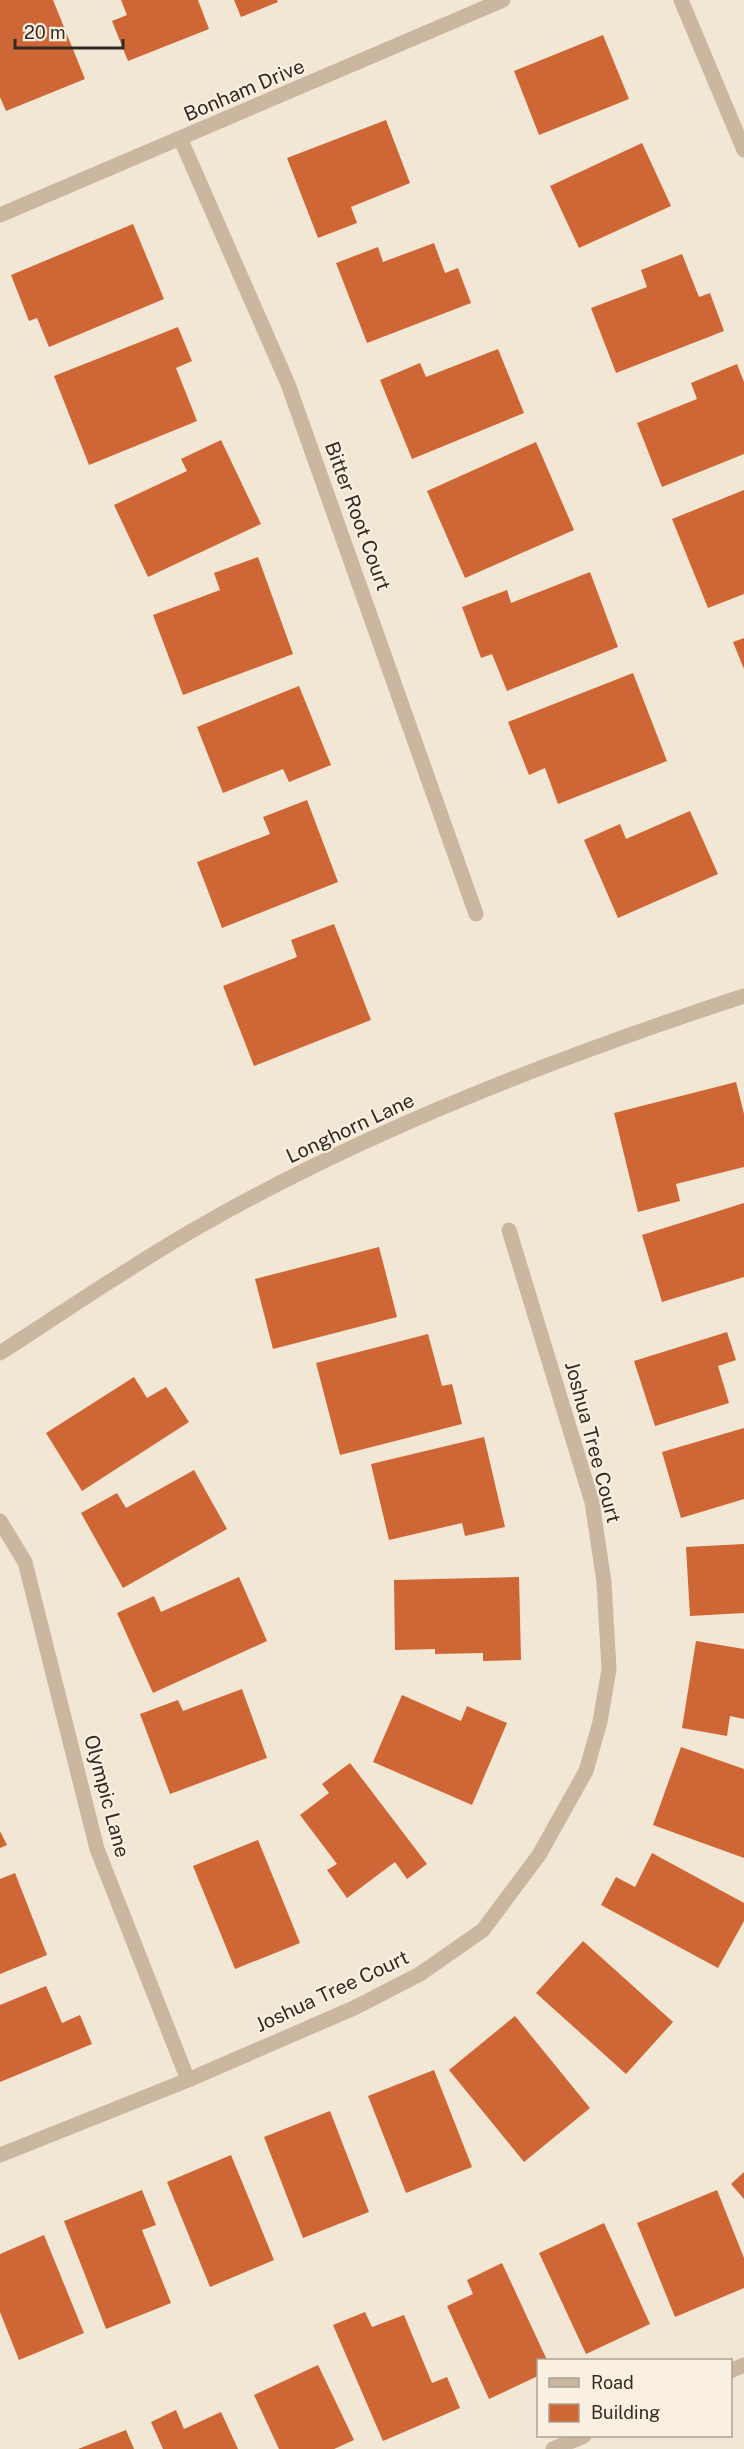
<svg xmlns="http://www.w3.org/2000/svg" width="744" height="2449" font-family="'Public Sans',sans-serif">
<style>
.building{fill:#cf6635}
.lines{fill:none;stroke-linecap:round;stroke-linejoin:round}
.street{stroke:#cbb7a0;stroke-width:15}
.labels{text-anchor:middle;stroke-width:4.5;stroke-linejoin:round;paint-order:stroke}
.street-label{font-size:20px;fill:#342a24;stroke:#faf0e1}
</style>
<rect width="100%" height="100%" fill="#f2e6d4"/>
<!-- building -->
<path class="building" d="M0,0H53L85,79L6,111L0,97Z
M121,0H198L209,29L128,61L112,21L127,15Z
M234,0H277L278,2L241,17Z
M603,35L629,99L539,135L514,71Z
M386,120L410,183L351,207L357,223L318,238L287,158Z
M642,143L671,206L579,248L550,186Z
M133,224L164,299L49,347L37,318L29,321L11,275Z
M434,243L445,273L458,268L471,303L367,343L336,263L378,247L383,262Z
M682,254L699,297L710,293L724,331L616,373L591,308L647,287L641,270Z
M178,327L192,361L176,368L197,421L89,465L54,376Z
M498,349L524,413L412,459L380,380L420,363L426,377Z
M737,364L744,382V454L662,487L637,423L697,399L691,383Z
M221,440L261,524L148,577L114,505L187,471L181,459Z
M536,442L574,530L465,578L427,491Z
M744,490V594L708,608L672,519Z
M258,557L293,654L183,695L153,615L220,590L214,573Z
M590,572L618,647L507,691L492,654L481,658L462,607L507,590L511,603Z
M744,638V669L733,642Z
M633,673L667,761L558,804L545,768L529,775L508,722Z
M299,686L331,765L289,782L283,769L223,793L197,727Z
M307,800L338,882L222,928L197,862L270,834L263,817Z
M690,811L718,874L618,918L584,840L620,824L626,839Z
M334,924L371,1020L254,1066L223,986L297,957L291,940Z
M736,1082L744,1114V1167L676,1184L680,1201L638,1212L614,1113Z
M744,1203V1277L662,1302L642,1235Z
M379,1247L397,1317L273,1349L255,1279Z
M727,1332L736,1360L718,1366L729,1403L655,1426L634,1361Z
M428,1334L442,1386L452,1384L462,1424L340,1455L316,1363Z
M134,1377L147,1398L166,1387L189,1422L82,1491L46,1433Z
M744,1428V1499L681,1518L662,1452Z
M484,1437L505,1527L465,1536L462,1523L389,1540L371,1464Z
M194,1470L227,1529L123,1588L81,1513L117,1493L126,1508Z
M744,1544V1613L690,1616L686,1547Z
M239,1577L267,1641L153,1693L117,1613L154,1596L161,1612Z
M519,1577L521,1660L483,1661V1653L435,1654V1649L395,1650L394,1580Z
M696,1641L744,1649V1719L730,1716L727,1736L682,1728Z
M242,1689L267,1758L170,1794L140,1714L178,1700L183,1711Z
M402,1695L461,1721L467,1706L507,1723L472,1805L373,1762Z
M681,1747L744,1769V1858L653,1825Z
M350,1763L427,1864L407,1879L395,1862L347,1898L327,1870L337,1864L300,1815L329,1793L322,1784Z
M0,1831L7,1845L0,1848Z
M258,1840L300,1943L235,1969L193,1866Z
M652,1853L744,1903V1921L718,1968L601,1905L616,1877L635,1887Z
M15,1873L47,1955L0,1974V1879Z
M583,1941L673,2022L626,2074L536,1993Z
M46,1986L62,2023L80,2015L92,2044L0,2082V2005Z
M515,2016L590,2108L524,2162L449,2070Z
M434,2070L472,2167L406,2193L368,2096Z
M330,2111L369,2212L303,2238L264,2137Z
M231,2155L274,2260L210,2287L167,2182Z
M744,2172V2199L731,2184Z
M142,2190L156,2225L142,2230L171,2303L106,2329L64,2221Z
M717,2190L744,2258V2288L675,2317L637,2223Z
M604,2223L650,2324L586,2354L539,2253Z
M44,2235L84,2333L19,2360L0,2312V2254Z
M502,2263L547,2360H538V2376L489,2399L447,2306L473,2294L467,2280Z
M365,2312L372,2327L404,2315L432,2383L447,2377L460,2408L383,2441L333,2325Z
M318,2365L354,2440L334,2449H279L254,2395Z
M176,2410L184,2429L221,2412L238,2449H163L151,2422Z
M126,2430L134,2449H78Z"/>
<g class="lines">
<!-- street -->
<path class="street" d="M681,0L744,150
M181,140L288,384L476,914
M0,215L503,0
M0,1353C67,1310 133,1264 202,1225C370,1129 561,1056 744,996
M0,1521L25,1562L97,1849L188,2080
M0,2155L188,2080L354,2008L420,1974L483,1930L539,1855L586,1771L600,1722L609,1669L604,1582L592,1502L509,1230
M730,2371L744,2365
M553,2449L584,2436"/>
</g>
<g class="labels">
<!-- street labels -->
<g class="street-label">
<text transform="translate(244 90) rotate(-23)" y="7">Bonham Drive</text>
<text transform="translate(358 516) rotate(70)" y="7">Bitter Root Court</text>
<text transform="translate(350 1128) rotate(-25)" y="7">Longhorn Lane</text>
<text transform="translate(593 1442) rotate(75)" y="7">Joshua Tree Court</text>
<text transform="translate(107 1796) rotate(75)" y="7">Olympic Lane</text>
<text transform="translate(332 1991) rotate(-25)" y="7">Joshua Tree Court</text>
</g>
</g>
<!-- legend -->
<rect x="537" y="2359" width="195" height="78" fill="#faf0e1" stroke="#aba195" stroke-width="1.5"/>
<rect x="549" y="2378" width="30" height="9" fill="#cbb7a0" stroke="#aba195" stroke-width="1.5"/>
<text x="591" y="2389" font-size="18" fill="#342a24">Road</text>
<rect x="549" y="2404" width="30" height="18" fill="#cf6635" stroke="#aba195" stroke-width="1.5"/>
<text x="591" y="2419" font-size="18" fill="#342a24">Building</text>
<!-- scale -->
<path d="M15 39v9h108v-9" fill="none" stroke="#342a24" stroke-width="3"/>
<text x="24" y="39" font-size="18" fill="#342a24" stroke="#faf0e1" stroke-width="4.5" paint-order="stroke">20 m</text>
</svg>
